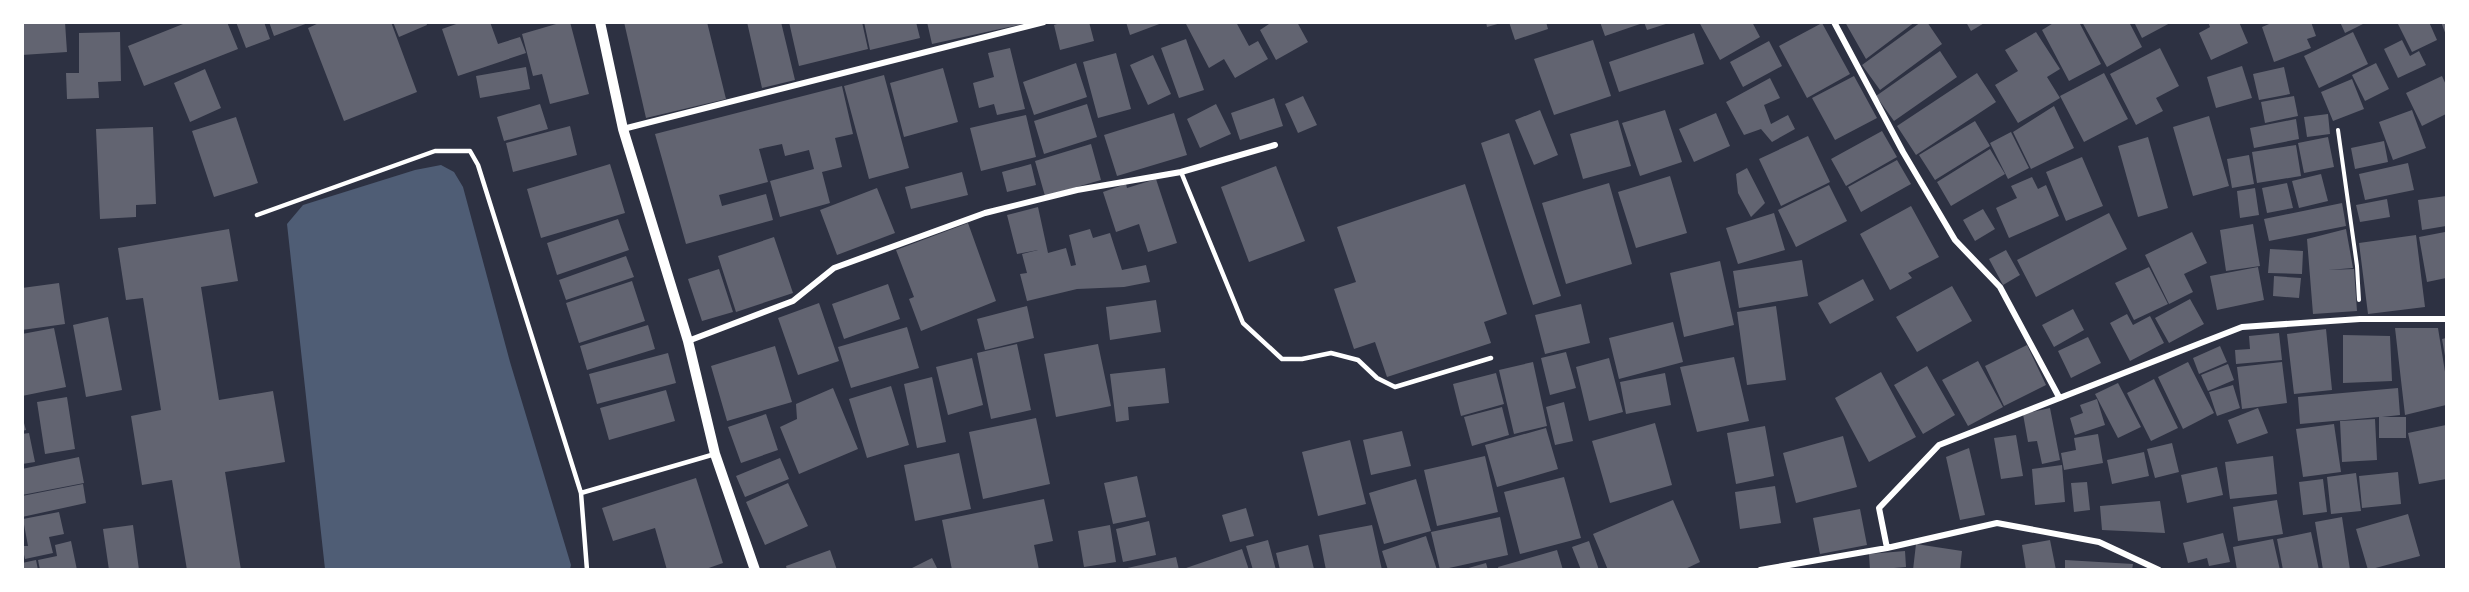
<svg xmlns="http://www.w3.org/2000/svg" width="2469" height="592" font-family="'PT Sans Narrow',sans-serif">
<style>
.water{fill:#4f5d75}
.building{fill:#626471}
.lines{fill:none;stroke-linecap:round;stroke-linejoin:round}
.path{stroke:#fff;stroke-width:4}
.service{stroke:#fff;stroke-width:4.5}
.minor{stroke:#fff;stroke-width:6}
.tertiary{stroke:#fff;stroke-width:10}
</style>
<rect width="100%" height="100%" fill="#2d3142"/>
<!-- water -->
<path class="water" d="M441,165L454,172L463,187L510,362L571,565L570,569H325L287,224L303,205L415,170Z"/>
<!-- building -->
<path class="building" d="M22,22H65L67,52L22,55Z
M188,22H227L238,49L144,86L128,46Z
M236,22H264L270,39L246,48Z
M269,22H308V23L274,36Z
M321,22H391L417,92L344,121L308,28Z
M393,22H426L427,25L399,37Z
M462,22H490L498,44L520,37L526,53L458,76L442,29Z
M563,22H570L589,94L550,104L542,74L533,76L522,34Z
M624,22H707L726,99L646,118Z
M747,22H781L795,80L762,88Z
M789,22H862L868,49L799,66Z
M864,22H916L920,38L870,50Z
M927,22H1027V23L932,44Z
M1063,22H1089L1094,41L1060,50L1054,25Z
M1126,22H1162V23L1130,35Z
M1189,22H1236L1249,46L1258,41L1268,59L1235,78L1224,59L1209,68L1186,24Z
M1272,22H1297L1308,42L1276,60L1260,30Z
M1486,22H1501V23L1487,27Z
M1509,22H1546L1548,29L1515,40Z
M1600,22H1643V23L1605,36Z
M1644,22H1669V23L1647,30Z
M1699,22H1752L1760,37L1720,60Z
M1845,22H1915L1866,59Z
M1921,22H1927L1942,44L1880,90L1862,65Z
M1966,22H1986L1971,31Z
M2055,22H2079L2101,64L2069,81L2042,30Z
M2082,22H2129L2142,47L2107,67Z
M2134,22H2172L2142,38Z
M2208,22H2239L2248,43L2211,60L2199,33L2210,27Z
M2274,22H2311L2316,36L2307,39L2311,48L2274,62L2262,27Z
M2340,22H2367L2345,33Z
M2397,22H2429L2437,40L2412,52Z
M2441,22H2446V35Z
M1822,23L1850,74L1807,98L1779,46Z
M120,32L121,81L98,82L99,98L67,99L66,73H79V33Z
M2036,32L2060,69L2047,77L2060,98L2018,123L1995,85L2018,71L2005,50Z
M2353,32L2368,64L2319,88L2304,56Z
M1694,33L1704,64L1619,92L1609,62Z
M1186,39L1204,90L1179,98L1161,48Z
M1593,40L1611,96L1554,115L1534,59Z
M2402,40L2410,56L2419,51L2426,65L2398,78L2384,49Z
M1769,41L1782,66L1743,87L1730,62Z
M1010,48L1025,109L997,115L994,104L979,108L973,83L994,77L988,53Z
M2160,48L2179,86L2156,98L2163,111L2136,125L2110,74Z
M1940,51L1957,77L1894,121L1876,96Z
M1116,53L1131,109L1098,118L1083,62Z
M1153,55L1171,94L1148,105L1130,65Z
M1076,63L1087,97L1034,115L1023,82Z
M2376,63L2389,89L2365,101L2352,75Z
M2242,66L2252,98L2216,108L2207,77Z
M526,67L530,89L480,98L476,76Z
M2284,67L2290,94L2259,100L2253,74Z
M943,68L958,122L904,137L890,83Z
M205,69L221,108L190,122L174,83Z
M1977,73L1996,102L1916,155L1897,126Z
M2104,73L2128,119L2084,142L2060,96Z
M884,75L909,168L869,179L844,86Z
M1854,76L1877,118L1835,140L1812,98Z
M2442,76L2446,85V114L2422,126L2406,93Z
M1770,78L1780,98L1764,105L1771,124L1788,115L1795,129L1772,142L1761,129L1744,135L1726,102Z
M2352,79L2364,109L2333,121L2321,92Z
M842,86L853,134L835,138L842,167L822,172L830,203L780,217L770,181L814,169L809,150L785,156L782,144L759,149L768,182L719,195L722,206L766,194L773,220L686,244L655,134Z
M1303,96L1317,125L1298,133L1285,104Z
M2294,96L2298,116L2265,123L2261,102Z
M1274,98L1283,126L1240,140L1231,113Z
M540,104L548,129L504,141L497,117Z
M1087,104L1097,137L1044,154L1034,121Z
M1216,104L1231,134L1200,148L1187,119Z
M2054,106L2074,148L2031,169L2013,132Z
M1540,110L1558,155L1534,165L1515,120Z
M1665,110L1682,162L1640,176L1622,123Z
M2412,110L2426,148L2393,160L2379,122Z
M1174,113L1187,155L1117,176L1104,135Z
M1716,113L1730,146L1694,162L1679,129Z
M2328,114L2330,134L2307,137L2304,117Z
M1026,115L1036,157L981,171L970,128Z
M2209,116L2229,186L2193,196L2173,127Z
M236,117L258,183L214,197L192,131Z
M2296,119L2299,139L2254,148L2250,128Z
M1618,120L1631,166L1583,179L1570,134Z
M1975,121L1990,146L1935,180L1919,155Z
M570,126L577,155L513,172L506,143Z
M153,127L156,204L136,205V217L100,219L96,129Z
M1882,131L1897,157L1846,186L1831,159Z
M2011,132L2029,168L2008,179L1990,143Z
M1509,133L1561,296L1533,305L1481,143Z
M1808,136L1830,182L1781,206L1759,159Z
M2148,137L2168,208L2138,217L2118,146Z
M2328,137L2334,167L2304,173L2298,143Z
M2384,141L2388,162L2355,169L2351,148Z
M1091,144L1101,180L1045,196L1035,161Z
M2296,145L2301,176L2257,183L2252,152Z
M1990,149L2005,174L1951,206L1937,182Z
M2249,155L2254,184L2232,188L2227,159Z
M2082,157L2103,206L2066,221L2046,172Z
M1897,160L1911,184L1861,212L1848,187Z
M2408,163L2414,190L2365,200L2359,174Z
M610,164L625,213L541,238L527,189Z
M1031,164L1036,185L1007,192L1002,172Z
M1276,166L1305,241L1249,262L1221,187Z
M1747,168L1765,203L1751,217L1738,193L1736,174Z
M962,172L968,195L911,209L905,187Z
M2321,174L2328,201L2299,208L2292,181Z
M1670,176L1687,233L1636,248L1618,192Z
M2032,177L2038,189L2046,185L2059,216L2009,238L1996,208L2017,198L2011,186Z
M1156,179L1177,243L1148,252L1139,224L1116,232L1103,192L1126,184L1127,188Z
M1609,183L1632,264L1566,284L1542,203Z
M2287,183L2293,208L2267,213L2262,188Z
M1465,184L1507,314L1484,322L1491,343L1387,377L1375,342L1354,349L1334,289L1356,282L1337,227Z
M1829,185L1847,221L1796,247L1778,210Z
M877,188L895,233L837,255L820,210Z
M2255,188L2259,215L2240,218L2237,191Z
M2446,196V226L2422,230L2418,200Z
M2387,199L2390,217L2360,222L2356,205Z
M2342,203L2346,226L2269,241L2264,219Z
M1911,206L1939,257L1908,273L1912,278L1890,290L1860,234Z
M1038,207L1048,253L1066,248L1071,266L1076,265L1069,235L1090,229L1093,238L1110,233L1122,270L1146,265L1150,282L1124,287L1077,289L1027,301L1020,274L1027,273L1022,254L1038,250L1017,254L1007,215Z
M1983,209L1995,229L1975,241L1963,220Z
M1774,213L1785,250L1738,264L1726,228Z
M2109,213L2127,249L2036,297L2017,260Z
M618,219L629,250L557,275L547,243Z
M968,223L996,301L921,331L909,299L914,297L896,250Z
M2253,224L2260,266L2226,271L2220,230Z
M229,229L238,281L201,287L219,400L273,391L285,462L225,472L241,570H187L172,480L142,485L131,416L161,410L143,298L126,300L118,248Z
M2346,229L2353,268L2328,270L2354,269L2357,311L2313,314L2307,239Z
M2192,232L2207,263L2184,274L2193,292L2169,304L2145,255Z
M2445,232L2446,278L2427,282L2419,237Z
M2416,235L2425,307L2368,314L2359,243Z
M774,237L793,293L736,312L718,256Z
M2270,249L2303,251L2302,274L2268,273Z
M2006,250L2020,275L2003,285L1989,259Z
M626,256L634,277L566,300L559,280Z
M1802,260L1808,296L1739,308L1733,271Z
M1720,261L1734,325L1684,337L1670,273Z
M2149,267L2168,304L2134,320L2115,283Z
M2258,267L2264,300L2217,310L2210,276Z
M719,269L733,312L702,321L688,279Z
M2274,276L2301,278L2299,298L2273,296Z
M1863,279L1874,300L1830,324L1818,303Z
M632,281L645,321L579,343L566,303Z
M59,283L65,324L22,330V288Z
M888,284L900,319L844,339L832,304Z
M1952,286L1972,321L1917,352L1896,317Z
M2190,299L2204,324L2169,343L2155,318Z
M1156,300L1161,332L1110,340L1106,307Z
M819,303L839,361L798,375L778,318Z
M1581,304L1590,343L1545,354L1535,315Z
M1027,306L1034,338L985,350L977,319Z
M1776,306L1786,380L1747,385L1737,312Z
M2073,309L2084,330L2054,347L2042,325Z
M2127,314L2133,325L2150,316L2164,343L2130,361L2110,323Z
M108,317L122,390L86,397L73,325Z
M1673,322L1683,362L1619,379L1609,338Z
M648,325L655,349L587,370L580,346Z
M907,327L919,368L851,388L838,347Z
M54,328L66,387L22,396V334Z
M2395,328H2438L2446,378V405L2405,415Z
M2326,329L2332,390L2294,394L2287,334Z
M2279,333L2282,360L2236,364L2235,350L2250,349L2249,336Z
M2343,335L2390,336L2392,381L2343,383Z
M2088,337L2101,363L2071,378L2058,351Z
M2446,338V355L2445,356L2442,339Z
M1017,344L1031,410L991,419L977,353Z
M1098,344L1111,406L1056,417L1044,354Z
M2027,345L2046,385L2004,406L1985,366Z
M775,346L792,402L727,421L711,366Z
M2220,346L2227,362L2199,374L2193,358Z
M1566,352L1576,388L1550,395L1541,358Z
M668,353L676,383L597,404L589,374Z
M1734,357L1749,421L1697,432L1680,367Z
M972,358L983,405L948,415L936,367Z
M1609,358L1623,412L1589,421L1576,367Z
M1978,361L2003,407L1968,426L1942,380Z
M1533,362L1547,426L1514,434L1499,370Z
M2188,362L2214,413L2183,429L2158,377Z
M2282,362L2287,403L2242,409L2237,367Z
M2228,364L2234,380L2208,391L2201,375Z
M1927,366L1955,415L1923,434L1894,385Z
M1165,368L1169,403L1128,407L1129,420L1116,422L1110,374Z
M1881,372L1916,437L1869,462L1835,398Z
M1496,373L1504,404L1461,416L1453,384Z
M1665,373L1671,405L1626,414L1620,382Z
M932,377L946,442L917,448L904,384Z
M2154,379L2178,428L2151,441L2127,393Z
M2118,383L2141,427L2118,438L2095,394Z
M2233,385L2240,408L2217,416L2209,392Z
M891,386L909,445L867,458L849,399Z
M833,388L858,449L799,474L780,427L797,419L796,404Z
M2398,388L2400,415L2382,417H2406V438H2379V417L2300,424L2298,397Z
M666,390L675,421L609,440L600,408Z
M67,397L75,449L45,454L37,402Z
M2097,399L2105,425L2075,435L2070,418L2083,413L2080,405Z
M1564,402L1573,441L1555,445L1546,407Z
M1502,407L1509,435L1472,446L1464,417Z
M2050,408L2060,460L2042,464L2037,441L2028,442L2023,414Z
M2258,408L2268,433L2237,444L2228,420Z
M766,414L778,450L741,463L728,427Z
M22,416L26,430L22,431Z
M1036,418L1050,484L983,499L969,432Z
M2375,419L2377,460L2342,462L2340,421Z
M1655,423L1672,485L1610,503L1592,441Z
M2334,424L2341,472L2303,477L2296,429Z
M2446,425V479L2419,484L2408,433Z
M1765,426L1774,476L1736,484L1727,433Z
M1546,428L1558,469L1497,487L1485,445Z
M1402,431L1411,466L1371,475L1363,440Z
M29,433L35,462L22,464V434Z
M2098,434L2103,463L2064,470L2061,453L2076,450L2074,438Z
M2016,435L2023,476L2001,479L1994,438Z
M1843,436L1857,487L1796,503L1783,453Z
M1350,440L1366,504L1318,516L1302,452Z
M2172,443L2179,472L2155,478L2147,449Z
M1969,448L1985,515L1960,520L1946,457Z
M2144,452L2149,476L2112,484L2107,460Z
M959,453L971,509L915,521L904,465Z
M1485,456L1498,512L1437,526L1424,470Z
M2273,456L2277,494L2230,499L2225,462Z
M79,457L84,483L22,495V469Z
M780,458L789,479L745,497L736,476Z
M2062,465L2065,502L2035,505L2032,469Z
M2217,467L2223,495L2187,503L2181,475Z
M2398,472L2401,504L2362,508L2359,476Z
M2356,473L2361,511L2331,514L2327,477Z
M1137,476L1146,517L1113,524L1104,483Z
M1564,477L1581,538L1520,554L1504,492Z
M696,478L723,563L703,570H667L655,528L613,541L602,508Z
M1416,479L1431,531L1384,544L1369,493Z
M2323,479L2327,512L2303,515L2299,482Z
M2087,482L2090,510L2074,512L2071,483Z
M788,483L808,526L765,545L746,502Z
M83,484L86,503L22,517V496Z
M1775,486L1781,523L1740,529L1735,492Z
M1044,499L1053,541L1034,545L1039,570H952L942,520Z
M1673,500L1700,562L1683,570H1608L1593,534Z
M2277,500L2283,534L2238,541L2233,507Z
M2160,501L2165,533L2102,530L2100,506Z
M1246,508L1254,536L1230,542L1222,515Z
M1860,509L1867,545L1820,554L1813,518Z
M59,512L64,534L49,537L53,553L25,559L22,546H28L23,519Z
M2408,514L2420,556L2368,570L2356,529Z
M1500,517L1508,555L1440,570L1431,532Z
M2342,517L2350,570H2323L2315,522Z
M1149,521L1156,555L1123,562L1116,529Z
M133,525L139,570H109L103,529Z
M1110,525L1116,562L1084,567L1078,531Z
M1372,525L1382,570H1326L1319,535Z
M2311,532L2319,570H2283L2277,539Z
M2223,533L2230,562L2209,566L2207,558L2188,563L2183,543Z
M1426,536L1437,570H1388L1382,551Z
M2273,539L2280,570H2237L2233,547Z
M1268,540L1276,570H1253L1246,546Z
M2050,540L2056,570H2026L2022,545Z
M71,541L77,570H40L38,560L57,556L55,545Z
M1589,541L1599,570H1581L1572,547Z
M1916,544L1962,551L1960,570H1913Z
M1308,545L1314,569L1280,570L1276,553Z
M1242,549L1249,570H1186V568Z
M830,550L837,570H787L786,566Z
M1557,550L1563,570H1499L1498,567Z
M1905,551L1906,567L1870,570L1869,554Z
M1176,557L1179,570H1123V569Z
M932,558L938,570H908Z
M36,560L38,570H22V563Z
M2065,560L2133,564L2132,570H2065Z
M1486,563L1488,570H1465V569Z"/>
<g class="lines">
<!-- path -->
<path class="path" d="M2338,130L2357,266L2359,300"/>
<!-- service -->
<path class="service" d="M1181,172L1243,323L1282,359H1302L1331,353L1358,360L1377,378L1395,387L1491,358
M257,215L435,151H470L478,165L581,493
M587,570L581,493L715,454"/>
<!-- minor -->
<path class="minor" d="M1834,22L1903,152L1955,240L2000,287L2059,397
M623,129L1044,22
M688,341L793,301L834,268L985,213L1077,190L1181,172L1275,145
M1887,548L1879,508L1939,445L2242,327L2360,319H2446
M1760,570L1887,548L1997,523L2099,542L2159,570"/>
<!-- tertiary -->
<path class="tertiary" d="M600,22L623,129L688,341L715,454L755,570"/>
</g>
<!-- border -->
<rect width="2469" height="592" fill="none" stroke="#ffffff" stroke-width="48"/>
</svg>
